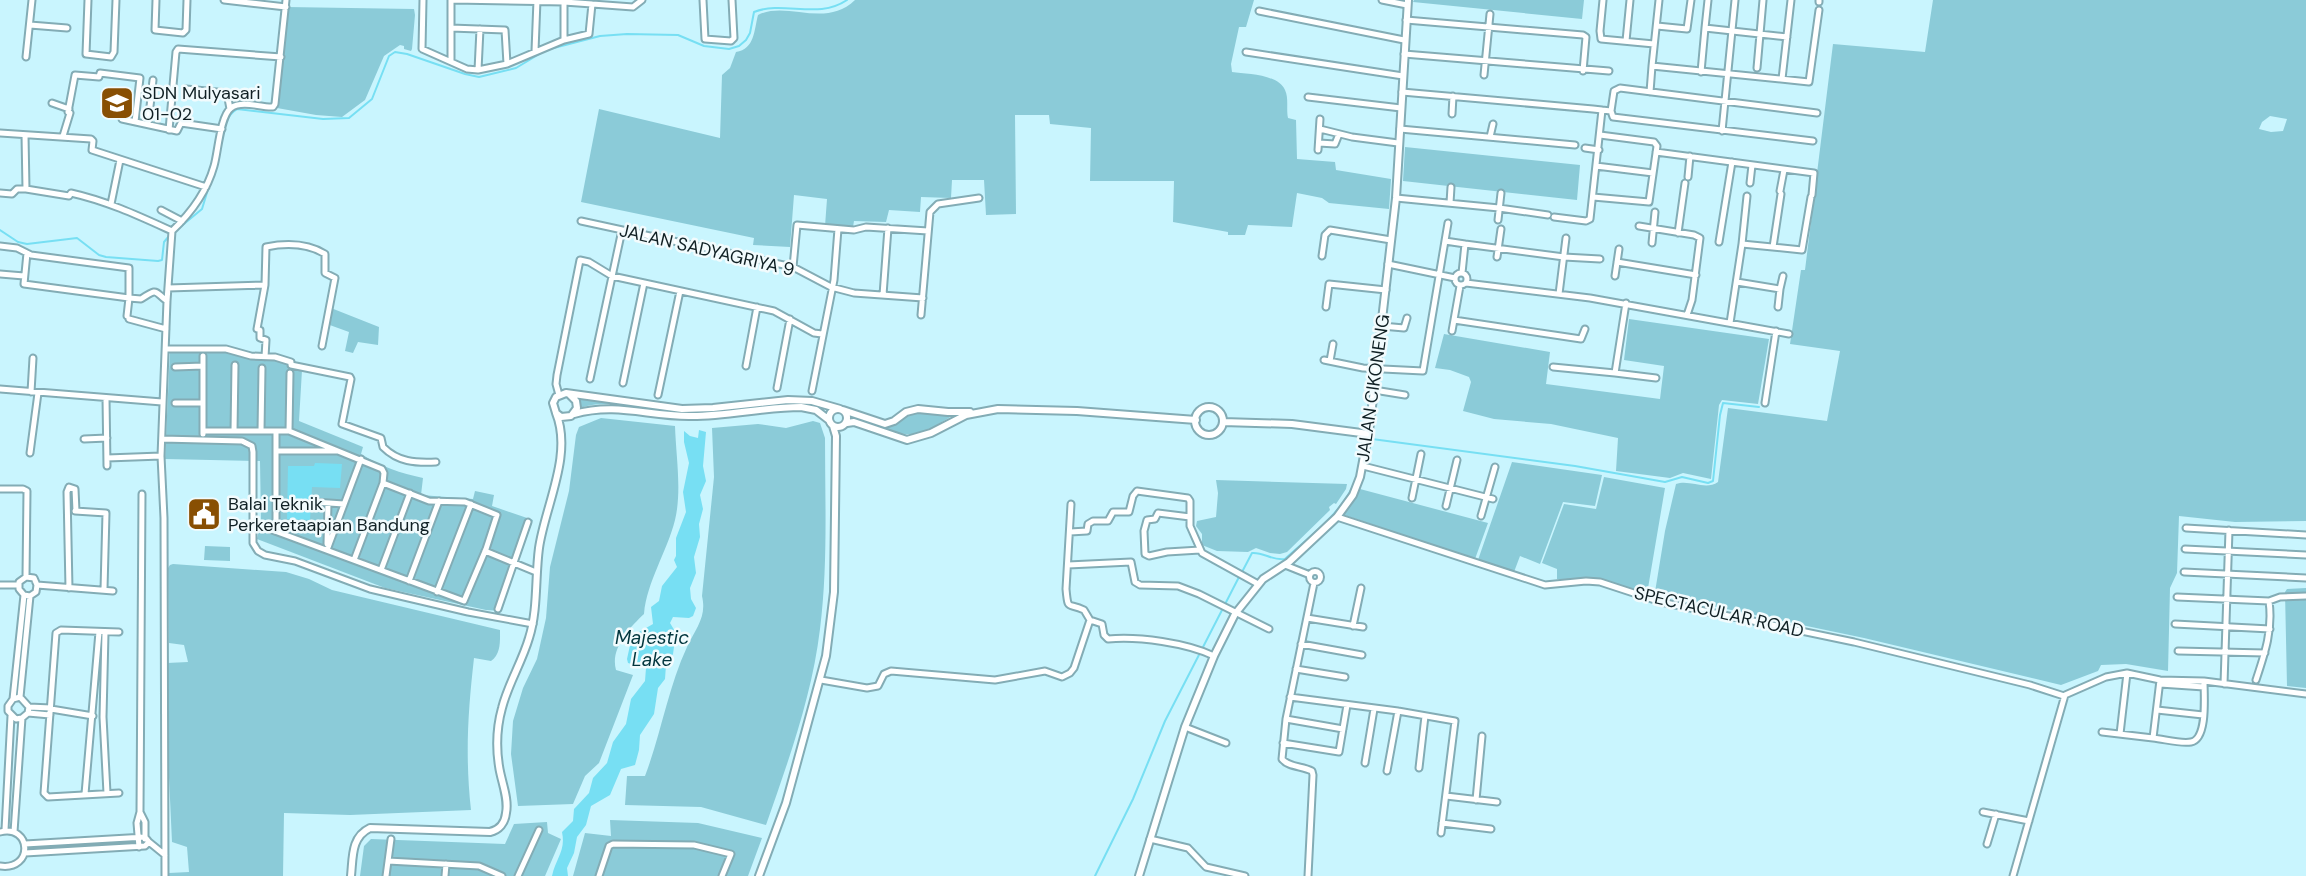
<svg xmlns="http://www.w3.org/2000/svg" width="2306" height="876" font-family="'DM Sans',sans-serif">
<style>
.green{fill:#8bcbd8;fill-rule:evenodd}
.water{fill:#77dff3}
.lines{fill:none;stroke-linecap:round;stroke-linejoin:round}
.stream{stroke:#77dff3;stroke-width:2}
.minor-casing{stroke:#83acb5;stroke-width:9}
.tertiary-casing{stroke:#83acb5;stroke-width:10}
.minor{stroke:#fff;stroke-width:5}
.tertiary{stroke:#fff;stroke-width:6}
.labels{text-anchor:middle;stroke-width:5;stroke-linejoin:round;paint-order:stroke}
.poi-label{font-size:18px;fill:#102024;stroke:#f2fbfd;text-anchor:start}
.street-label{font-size:18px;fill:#102024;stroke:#f2fbfd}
.water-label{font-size:19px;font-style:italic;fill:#02363e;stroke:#f2fbfd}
</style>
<rect width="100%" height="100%" fill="#c9f5fe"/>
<!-- green -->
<path class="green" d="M855,0H1254L1246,27H1239L1231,64L1232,72C1247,74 1278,74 1285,90C1289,98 1286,109 1288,118L1296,120L1297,159L1335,162L1336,170L1391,179L1389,209L1329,203L1322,198L1297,193L1292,227L1248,225L1245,235H1228V232L1173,222L1174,181H1090L1091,128L1050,124L1049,115H1015L1016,214L986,215L984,180H952L951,198L921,197L920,212L889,210L886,222L854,221L853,227L825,226L827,199L794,195L790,247L753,245L754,238L581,202L599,109L720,138L722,75L730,68L736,52C755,49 754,30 758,15C787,0 825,29 855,0Z
M1414,0H1584L1582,19L1413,2Z
M1933,0H2306V521L2235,522L2179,516L2177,573L2170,588L2168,671L2126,664L2101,665L2098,671L2061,685L1864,638L1674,598L1655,592L1665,531L1676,484C1690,479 1705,491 1718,482L1728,408L1827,421L1840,351L1790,344L1801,270H1805L1833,44L1925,52ZM2270,116L2287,119L2283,131L2271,132L2259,129L2262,122Z
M287,7L414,9L415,15L412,49L411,51L404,49V46L400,45L384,56L365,100L342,117L316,115L277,108Z
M1405,147L1580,165L1577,200L1403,181Z
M331,308L379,327L378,345L358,342L353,353L345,351L349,332L327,324Z
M1629,319L1769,339L1758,404L1722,400L1719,405L1711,479L1683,473L1670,478L1616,471L1618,438L1551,424L1494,419L1463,411L1471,382L1469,377L1450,370L1435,368L1444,334L1550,352L1546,384L1660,399L1664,366L1624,360Z
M170,351L226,352L251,359L275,360L302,370L299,421L363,447L361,454C382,467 400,473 423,478L421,495L473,499L475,491L494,495L492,506L533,520L501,611L486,610L385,588L257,539L261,521L260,461L165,459Z
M579,399L610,401L658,409L694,412L724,411L794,403L811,404L825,408L824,410C800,399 765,409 739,411C712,413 686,415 659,412C632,409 606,398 580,408Z
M916,411L955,414C921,435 916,440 876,427C867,424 858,421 850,415C864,421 881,430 896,423C903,419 907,413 916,411Z
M601,418L675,426C676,456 682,491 675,520C667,552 647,581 644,614C629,628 610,649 616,670L633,675L599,763L585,776L573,804L518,806L511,754L513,721L523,688L537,659L546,618L550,567L569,491L576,435L579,427Z
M813,421L820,423L825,438C825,501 828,566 820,629C812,696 788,762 766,825L701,807L625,805L627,776H645C661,734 668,688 687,647C696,628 707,617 702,596L714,477L712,428L758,424L786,428Z
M1512,462L1602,475L1595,506L1563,502L1540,564L1520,556L1514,572L1478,560Z
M1604,477L1665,488L1647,594L1602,579H1557V569L1542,563L1564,504L1596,509Z
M1216,480L1347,484L1346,489L1336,504L1334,503L1329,507L1330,510L1287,552L1280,554L1270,553L1256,548L1248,552L1217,551L1202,545V534L1196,526L1197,521L1216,517L1218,493Z
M1360,489L1488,523L1475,559L1344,515Z
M205,546L230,547V561L204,560Z
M173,564L286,572L309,579L332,590L500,630C500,641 501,654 491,661L474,658C468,711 465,756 471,810L350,815L284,813L283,876H169V873L189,872L187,847L172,842L167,734V663L188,662L184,645L169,643L168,568L170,565Z
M2306,588V688L2287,686L2285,592L2287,589Z
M610,820L698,823L762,838L748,876H573L585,833L611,836Z
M547,822L548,833L561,839L545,876H360L364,846L371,839L505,844L514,824Z"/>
<!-- water -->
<path class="water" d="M699,430L706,432L703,466L706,481L700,495L703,509L699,524L700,537L694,557L696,573L690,588L691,599L696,608L693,616L689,618L673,617L670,623L676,633L673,654L666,665L665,679L658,688L654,714L640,735L639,750L635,765L621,769L610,795L591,806L586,825L577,837L574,853L567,868L568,876H552C556,858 566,851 562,832L573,821L574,809L589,793L593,778L607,763L613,742L626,724L631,699L645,681L646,668L628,663L627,659L632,636L653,624L651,607L659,601L662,586L677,567L674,560L676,556V538L686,512L683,492L689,463L684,442V431L690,436L698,438Z
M315,463L342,464L340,488L312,487L310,520L287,519L288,466H314Z"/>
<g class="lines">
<!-- stream -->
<path class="stream" d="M222,140C224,129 226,115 237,109L323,119L349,118L372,99L389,56L395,52L407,54L465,74L479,77L516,68L546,50L600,36L627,34L678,35L704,46L729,49L739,46L746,40L750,33L754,12C784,0 818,20 847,0
M0,230L18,242L27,244L77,238L99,255L106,257L158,261L162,260L164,242L169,236
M173,233L202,209L209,186
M1372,439L1575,466L1665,482L1682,477L1708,483L1713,481L1720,415L1723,403L1759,407
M1242,572L1252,553C1264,552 1272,561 1285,559C1309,537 1342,513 1355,482C1360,469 1359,452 1364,439
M1095,876L1133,799L1165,721L1239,577"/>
<!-- minor casing -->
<g class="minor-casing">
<path id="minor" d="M88,0L86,54L111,57L114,52L116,0
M156,0L155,30L183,33L186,30L187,0
M224,0L286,7
M423,0L422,49L467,69L478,70L507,64L564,40L589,34L592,4L564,2V40
M453,0L564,2V0
M703,0L705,39L731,41L734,38L732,0
M1382,0L1407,5
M1603,0L1600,31L1601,39L1654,44
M1708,0L1705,28L1787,37
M1819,2V0
M592,4L633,7L642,0
M1259,11L1404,40
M1406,20L1583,35L1586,37L1583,71
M30,25L67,28
M1657,26L1687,29L1691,0
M451,28L505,30L507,64
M1626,41L1630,0
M535,51L537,0
M1246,52L1403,76
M1404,54L1609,71
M26,57L32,0
M451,61V0
M1652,66L1659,0
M1757,68L1763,0
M478,70L480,29
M1701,72L1705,28
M1484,75L1490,14
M1782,79L1791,0
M186,89L227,93L230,109
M1402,92L1593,109L1611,111L1613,117L1813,141
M1650,92L1652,66L1809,82L1819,10
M1308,97L1401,108
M52,103L69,109
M1611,111L1614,91L1620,88L1817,113
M1452,114L1453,96
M122,119L177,131L181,123L222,129
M148,124L153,80
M1320,129L1352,137L1398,143
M1400,129L1575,145
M169,130L176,52L178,49L281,57
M1722,131L1735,0
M0,133L91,139L93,141L92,150L206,187
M25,135L26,189L69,196L71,193C107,201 139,216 172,231
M63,136L70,113L68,112L75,75L99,77L100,73L140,78L135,122
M1490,137L1493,124
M1319,143L1335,144L1339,134
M1585,148L1599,150
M1318,150L1320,119
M1656,152L1814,173L1812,195
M1596,166L1653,173
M1688,177L1690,156
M1750,183L1752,165
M1780,191L1784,170
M0,193L12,194L17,189H26
M1593,197L1649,202L1657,146L1654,142L1600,135
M1396,198L1499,208L1548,215
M1450,203L1451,187
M111,204L120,160
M161,210L182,221
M1554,217L1586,221L1590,219L1602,110
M1498,220L1501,193
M581,221L793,267L831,287L854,293L923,298
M1639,226L1694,235L1700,238L1692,300L1687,315
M1678,233L1685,183
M1445,241L1465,244
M1719,242L1732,162
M1652,243L1655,212
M1742,244L1747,196
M0,246L17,248L31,255L129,268V298L141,299C159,287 154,292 167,301
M1773,247L1781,194
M27,253L24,284L129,298L127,316
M1322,256L1325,235L1330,230L1391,240
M1497,257L1501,229
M1617,262L1696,275
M1388,264L1455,278
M793,267L797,225L854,230L866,227L928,231
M1455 279a6 6 0 1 1 12 0a6 6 0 1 1-12 0Z
M1462,273L1465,244L1564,257L1600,259
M0,274L24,276
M1615,276L1619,249
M1737,282L1780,289L1778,307
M1466,283L1590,298L1789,334
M168,288L265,285
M1780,289L1783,276
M1559,294L1566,238
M883,295L888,228
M1326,307L1329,284L1386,290
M921,315L930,212L938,204L979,198
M129,319L166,329
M1454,320L1581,339L1585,329
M1730,323L1742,244L1802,250L1811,197
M1382,326L1404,328L1407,318
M1452,331L1460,286
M166,349H226L251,356L275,357L291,362V365L350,377L351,379L342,424L381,438L383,447C398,462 415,463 436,462
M203,356V434
M265,357L266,340L260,338V330L257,329L265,285L266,247C286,243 307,243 325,254V273L335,278L322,346
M1324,360L1363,368L1423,371L1448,223
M1330,361L1333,344
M746,366L757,307
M175,367L203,366
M1553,367L1615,373L1626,303
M1615,373L1656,378
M590,379L622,230
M623,383L644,283
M777,388L790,319
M0,389L162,402
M1374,390L1405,395
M812,391L834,280L838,229
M31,392L33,358
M559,395L556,384L557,375L580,260L589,262L612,276L774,311L814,333L822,334
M658,395L680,291
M106,398L107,466
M175,403H203
M1765,403L1776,331
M203,431H289L382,469L384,473L383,483L429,501L465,502L497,515L486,549L464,601L264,527
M234,431L235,365
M261,431L262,368
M289,431L290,373
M84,439L107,438
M162,439L242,441L252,446L253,452V543L258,551L265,555L295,561L370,589L468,612L533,624
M276,451H336
M30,453L38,393
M107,458L161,456
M1363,466L1493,499
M0,489H23L27,491L26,577
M1412,498L1421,454
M314,502L344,504
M1071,504L1066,589C1068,612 1068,602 1084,610L1090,620L1102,624L1104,635L1108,639C1138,636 1187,643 1214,656
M1446,506L1457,460
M75,511L106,513L104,589
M1481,516L1495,467
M1190,517L1158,513L1155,519L1147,520L1144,531L1145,554L1149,556L1167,552L1200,550
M1337,517L1545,585L1586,581L1600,582L1661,602L1854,642L2030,685L2064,696
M2186,528L2306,535
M276,531V431
M1070,532L1087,531L1088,524L1093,521H1108L1113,512H1129L1133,496L1137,491L1188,498L1190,501V526L1202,553L1258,584
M327,544L328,503
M2185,549L2306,555
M327,550L361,459
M485,551L536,572
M354,560L383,483
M1068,565L1131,562L1135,582L1140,585L1178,586L1199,594L1269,629
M1285,565L1310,575
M381,570L410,493
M1309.5 577a5.5 5.5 0 1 1 11 0a5.5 5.5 0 1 1-11 0Z
M2184,572L2306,578
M409,581L439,501
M0,585H18
M37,585L113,591
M69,588L67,492L69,487L75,489L76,511
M437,592L471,504
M2177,597L2269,601L2280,597L2306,596
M498,609L528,522
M1307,618L1363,627
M2175,624L2270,629
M1353,626L1361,588
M105,633L103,717L107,793
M1301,644L1362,655
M2178,651L2265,653
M1296,669L1345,677
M821,680L867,688L878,686L884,674L891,671L995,680L1045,671L1062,677L1070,673L1074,668L1090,620
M2160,680L2153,738C2164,739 2180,744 2191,742C2208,739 2204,695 2204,681
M2256,680C2265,653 2273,630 2269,601
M2160,684L2204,687
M2224,684L2229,530
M20,697L30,596L36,592L37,585L34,578L26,577L19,582V589L24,595L30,596
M1290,697L1398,711L1455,721L1441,833
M13,699L24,595
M29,707L51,708
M51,709L93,716
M2157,710L2203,715
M28,713L50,715
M1286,719L1343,729
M1185,727L1226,743
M2102,732L2153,738
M2120,734L2127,673
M1283,743L1339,752L1347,705
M1365,763L1374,709
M1419,768L1425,716
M1387,771L1398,711
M119,793L48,797L44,793L56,633L61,630L119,632
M85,794L99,632
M1446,796L1497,802
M1476,800L1482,736
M140,812L145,822V839
M1983,812L2029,821
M1442,823L1491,829
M5,830L11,716
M0,832C32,824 34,871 0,866
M14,832L22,718L28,713L29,707L20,697L13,699L8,706V711L16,719L22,718
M1150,839L1188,848L1206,867L1245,876
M149,842L165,855
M25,844L145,837L149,842L145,846L25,853
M1987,844L1996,814
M139,847L137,823L140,812L142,494
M388,861L479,866L502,876
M165,876L164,518L161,456L167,301L172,231C191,213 207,191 214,166C218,153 220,116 231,108C240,101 258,106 269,107H273L275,104L286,0
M386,876L391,839
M445,876L446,864
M518,876L539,830
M599,876L609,846L613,844L694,845L731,854L722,876
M1308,876L1313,775L1312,771C1302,766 1288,767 1282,759L1286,719L1314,583
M2013,876L2065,695L2106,677L2127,673L2160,680L2204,681L2306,694"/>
</g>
<!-- tertiary casing -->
<g class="tertiary-casing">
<path id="tertiary" d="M569,394L576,401L577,408L571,416L561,417L556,413L553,403L556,397L566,393L682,409L713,408L788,400L812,401L840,409
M1195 421a14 14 0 1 1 28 0a14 14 0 1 1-28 0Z
M829 418a9 9 0 1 1 18 0a9 9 0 1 1-18 0Z
M843,410L885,424L894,421L906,412L918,409L948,412H970
M574,414C618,402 649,417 692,416C729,416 764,407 801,407L816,410L829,420
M1223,422L1292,424L1369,434
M847,423L854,422L907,440L931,433L966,415L998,409L1077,411L1196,420
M351,876C353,857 351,837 370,828L490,832C499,830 505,823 506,813C509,798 501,781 499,766C496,747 497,726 502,708C508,684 522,662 529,638C538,610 535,578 539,548C545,506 573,455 556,413
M759,876L786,803L826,656L834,592L836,436L833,426
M1139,876L1185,727L1214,656L1235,614L1263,579L1289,562L1337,517L1353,495L1360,477L1370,424L1396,198L1408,0"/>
</g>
<!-- minor -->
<use href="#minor" class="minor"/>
<!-- tertiary -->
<use href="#tertiary" class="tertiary"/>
</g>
<!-- icons -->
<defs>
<g id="school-square" transform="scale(1.75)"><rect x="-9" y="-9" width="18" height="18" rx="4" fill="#884f03" stroke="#f2fbfd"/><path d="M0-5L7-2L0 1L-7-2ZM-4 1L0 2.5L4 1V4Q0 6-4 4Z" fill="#fff"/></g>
<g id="civic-square" transform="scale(1.75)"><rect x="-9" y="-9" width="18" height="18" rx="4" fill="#884f03" stroke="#f2fbfd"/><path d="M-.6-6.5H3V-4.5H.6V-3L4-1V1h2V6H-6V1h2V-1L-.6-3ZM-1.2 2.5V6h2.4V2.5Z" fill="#fff"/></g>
</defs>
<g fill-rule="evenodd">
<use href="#school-square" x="117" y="103"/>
<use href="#civic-square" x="204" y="514"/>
</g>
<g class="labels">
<!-- poi labels -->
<g class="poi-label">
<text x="142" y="99">SDN Mulyasari<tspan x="142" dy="21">01-02</tspan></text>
<text x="228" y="510">Balai Teknik<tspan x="228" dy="21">Perkeretaapian Bandung</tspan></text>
</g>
<!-- street labels -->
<g class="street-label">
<text transform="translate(707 250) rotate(13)" y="6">JALAN SADYAGRIYA 9</text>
<text transform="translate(1373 388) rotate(-82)" y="6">JALAN CIKONENG</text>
<text transform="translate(1719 612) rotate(13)" y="6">SPECTACULAR ROAD</text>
</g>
<!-- water labels -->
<g class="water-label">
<text x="652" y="644">Majestic<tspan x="652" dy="22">Lake</tspan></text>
</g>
</g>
</svg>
